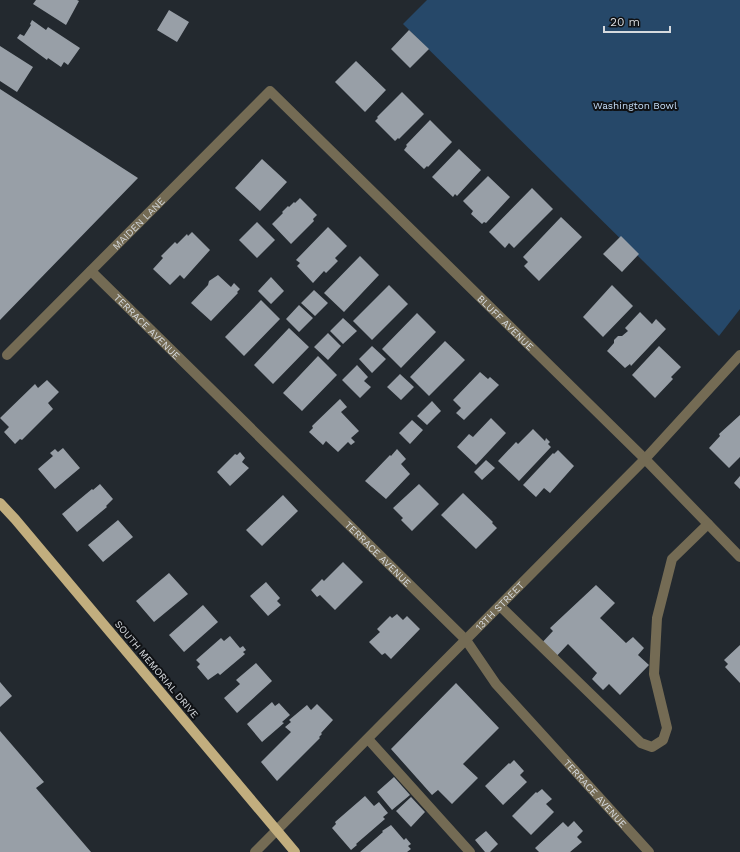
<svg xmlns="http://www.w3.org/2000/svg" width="740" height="852" font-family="'Work Sans',sans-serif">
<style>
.green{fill:#264869}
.building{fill:#989fa7}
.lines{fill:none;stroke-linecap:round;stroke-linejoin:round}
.minor{stroke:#746b54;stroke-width:10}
.major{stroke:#c2ae7e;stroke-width:10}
.labels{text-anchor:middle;stroke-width:4;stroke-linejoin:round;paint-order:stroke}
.park-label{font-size:10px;fill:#c7dff9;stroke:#0f1114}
.street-label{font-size:10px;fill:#d6dade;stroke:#0f1114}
</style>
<rect width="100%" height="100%" fill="#23292f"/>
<!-- green -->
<path class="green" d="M427,0H740V309L719,336L403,24Z"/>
<!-- building -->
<path class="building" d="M36,0H77L79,1L66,25L33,4Z
M169,10L189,22L177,42L157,30Z
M32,20L46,30L48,27L80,48L68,65L64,62L61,67L48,58L47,60L17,38L20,34L24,36L31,25L30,24Z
M409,30L429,49L410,68L391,49Z
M0,46L33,67L17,92L0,81Z
M356,61L386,90L365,112L335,82Z
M0,89L138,178L0,320Z
M402,92L424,114L399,139L398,138L395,141L375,121L378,118L377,117Z
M430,120L452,142L428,167L427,166L424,169L404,150L407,146L406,145Z
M459,149L481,170L457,196L455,194L453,197L432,177Z
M262,159L287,182L260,211L235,188Z
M488,176L510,197L486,223L484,222L482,224L471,214L473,211L463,201Z
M532,188L553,209L514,248L509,243L505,248L489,232Z
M300,198L317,215L313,219L314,221L291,244L272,224L283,213L282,212L288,206L289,207L294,202L295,203Z
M561,217L582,237L539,281L524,266L528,262L523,257Z
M257,222L275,240L257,258L239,240Z
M328,227L347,246L335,258L338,261L326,273L324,271L313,283L297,266L300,263L296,260Z
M192,232L210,250L184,279L180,275L170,285L153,269L163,258L161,256L175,242L177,244L187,234L188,236Z
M621,236L639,254L622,272L603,254Z
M360,256L379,275L344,312L324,293Z
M218,275L231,287L234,283L240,289L237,292L238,293L211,321L191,303L208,285L209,281Z
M271,277L284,291L271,304L258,291Z
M389,285L408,304L372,340L353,321Z
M612,285L633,306L603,337L583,317Z
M314,290L328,303L315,316L301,303Z
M261,300L280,319L244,356L225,337Z
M299,305L313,318L299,332L286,319Z
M640,312L652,324L656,319L666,329L631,366L630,364L625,368L607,351L614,343V340L618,336H622L628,331L625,328Z
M417,313L436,332L401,368L382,349Z
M343,318L357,331L343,344L330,331Z
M289,328L309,347L273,384L254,365Z
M328,333L341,346L328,360L314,347Z
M445,341L465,360L429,396L410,377Z
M372,346L386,359L372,373L359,359Z
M659,346L681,367L671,377L673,379L655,398L632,375Z
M318,356L337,375L302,411L283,393Z
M357,365L368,377L364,381L371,387L360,398L342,380Z
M480,372L488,379L490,377L499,385L464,420L456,413L461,408L453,400Z
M400,374L414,387L401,400L387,387Z
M47,380L59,392L48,403L53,409L22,440L20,439L15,444L4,432L9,427L0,418L35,384L38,388Z
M340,399L347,407L341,412L359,431L351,438L355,442L351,445L348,442L338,452L326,441L323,445L309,432L313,428L312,426Z
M432,401L441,411L427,425L417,416Z
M740,415V457L729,468L709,448L720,436L719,434Z
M491,418L506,433L476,465L457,447L469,434L473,437Z
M412,420L423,430L410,444L399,433Z
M533,429L545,441L546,438L550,442L548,444L551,447L519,481L498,461L516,442L518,444Z
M63,448L80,468L55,489L38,469L53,456L50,453L55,449L58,452Z
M397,449L406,459L401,464L410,474L386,499L365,481L390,455L391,456Z
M558,450L574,466L550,493L544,488L536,497L523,485L553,453L554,454Z
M240,452L245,458L242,462L249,468L230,486L217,472L235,454L237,455Z
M486,460L495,468L482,480L474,472Z
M740,476V489L734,483Z
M100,484L113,499L106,506L107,507L77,532L62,514L92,489L93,490Z
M419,484L439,504L412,531L401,520L403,518L393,508Z
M463,493L493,522L492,523L497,528L476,549L441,515Z
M283,495L298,511L262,546L246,530Z
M118,520L133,537L103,562L88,545Z
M343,562L363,582L335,610L320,595L317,597L311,590L322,579L324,581Z
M169,573L188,594L154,622L136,601Z
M266,582L280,598L277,601L281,605L268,616L250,596Z
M596,585L615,603L600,618L626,643L633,637L644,648L638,655L649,665L620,695L609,684L603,690L592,679L597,673L568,644L552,661L538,647L553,631L550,628Z
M203,605L218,622L184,652L169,635Z
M397,614L403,620L407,616L420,629L391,659L385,653L382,655L369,642L380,632L377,629L390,616L392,618Z
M230,636L240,648L243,646L246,650L243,652L245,654L220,675L218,673L208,680L197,667L200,664L196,660L221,638L224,641Z
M740,645V683L725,667L728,664L724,660Z
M256,663L272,681L237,713L224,698L240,684L236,680Z
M0,682L12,696L0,707Z
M456,683L499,728L463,764L478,778L452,804L438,790L432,795L391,749Z
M272,702L275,706L279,703L290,715L282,722L284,723L262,742L247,724Z
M317,704L333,720L321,733L322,734L319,737L320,738L277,781L261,762L291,732L285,727L291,722L289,720L307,705L311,710Z
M0,731L44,782L36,788L91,852H0Z
M514,760L524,771L520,775L527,782L503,805L485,786L509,763L510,764Z
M394,777L410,795L392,810L377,792Z
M542,789L552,799L546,804L554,812L531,835L512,816L536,792L537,793Z
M365,796L374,806L379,802L388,813L383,817L385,819L356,844L357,845L351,850L332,828L336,824L335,822Z
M411,797L425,812L411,827L396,811Z
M574,821L583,831L577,837L582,842L570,852H539L535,848L563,822L568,827Z
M391,825L404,840L406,838L411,844L408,846L411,849L407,852H360L383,832L382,831Z
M486,831L498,844L490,852H485L475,840Z"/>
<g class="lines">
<!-- minor -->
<g class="minor">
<path id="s1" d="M91,271L466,640L496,684L649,852"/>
<path id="s2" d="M7,355L270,91L645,459L740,557"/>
<path d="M500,606L641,743L652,747L663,740L667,728L654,674L657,618L672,559L708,524"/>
<path d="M368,739L470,852"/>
<path id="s3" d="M255,852L645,459L740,355"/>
</g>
<!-- major -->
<path class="major" d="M0,503L15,519L295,852"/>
</g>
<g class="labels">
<!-- park labels -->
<g class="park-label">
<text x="635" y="109">Washington Bowl</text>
</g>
<!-- street labels -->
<g class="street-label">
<text dy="4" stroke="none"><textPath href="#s2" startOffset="186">MAIDEN LANE</textPath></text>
<text dy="4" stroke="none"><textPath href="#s2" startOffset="703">BLUFF AVENUE</textPath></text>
<text dy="4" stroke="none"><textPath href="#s1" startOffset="79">TERRACE AVENUE</textPath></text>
<text dy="4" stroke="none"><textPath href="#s1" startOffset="403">TERRACE AVENUE</textPath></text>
<text dy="4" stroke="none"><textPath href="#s3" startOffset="347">13TH STREET</textPath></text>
<text transform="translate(157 669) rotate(50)" y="4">SOUTH MEMORIAL DRIVE</text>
<text dy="4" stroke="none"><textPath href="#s1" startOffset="727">TERRACE AVENUE</textPath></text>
</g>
</g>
<!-- scale -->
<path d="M604 26v6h66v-6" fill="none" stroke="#d6dade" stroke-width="2"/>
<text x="610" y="26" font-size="12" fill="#d6dade" stroke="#0f1114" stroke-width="3" paint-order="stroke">20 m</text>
</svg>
